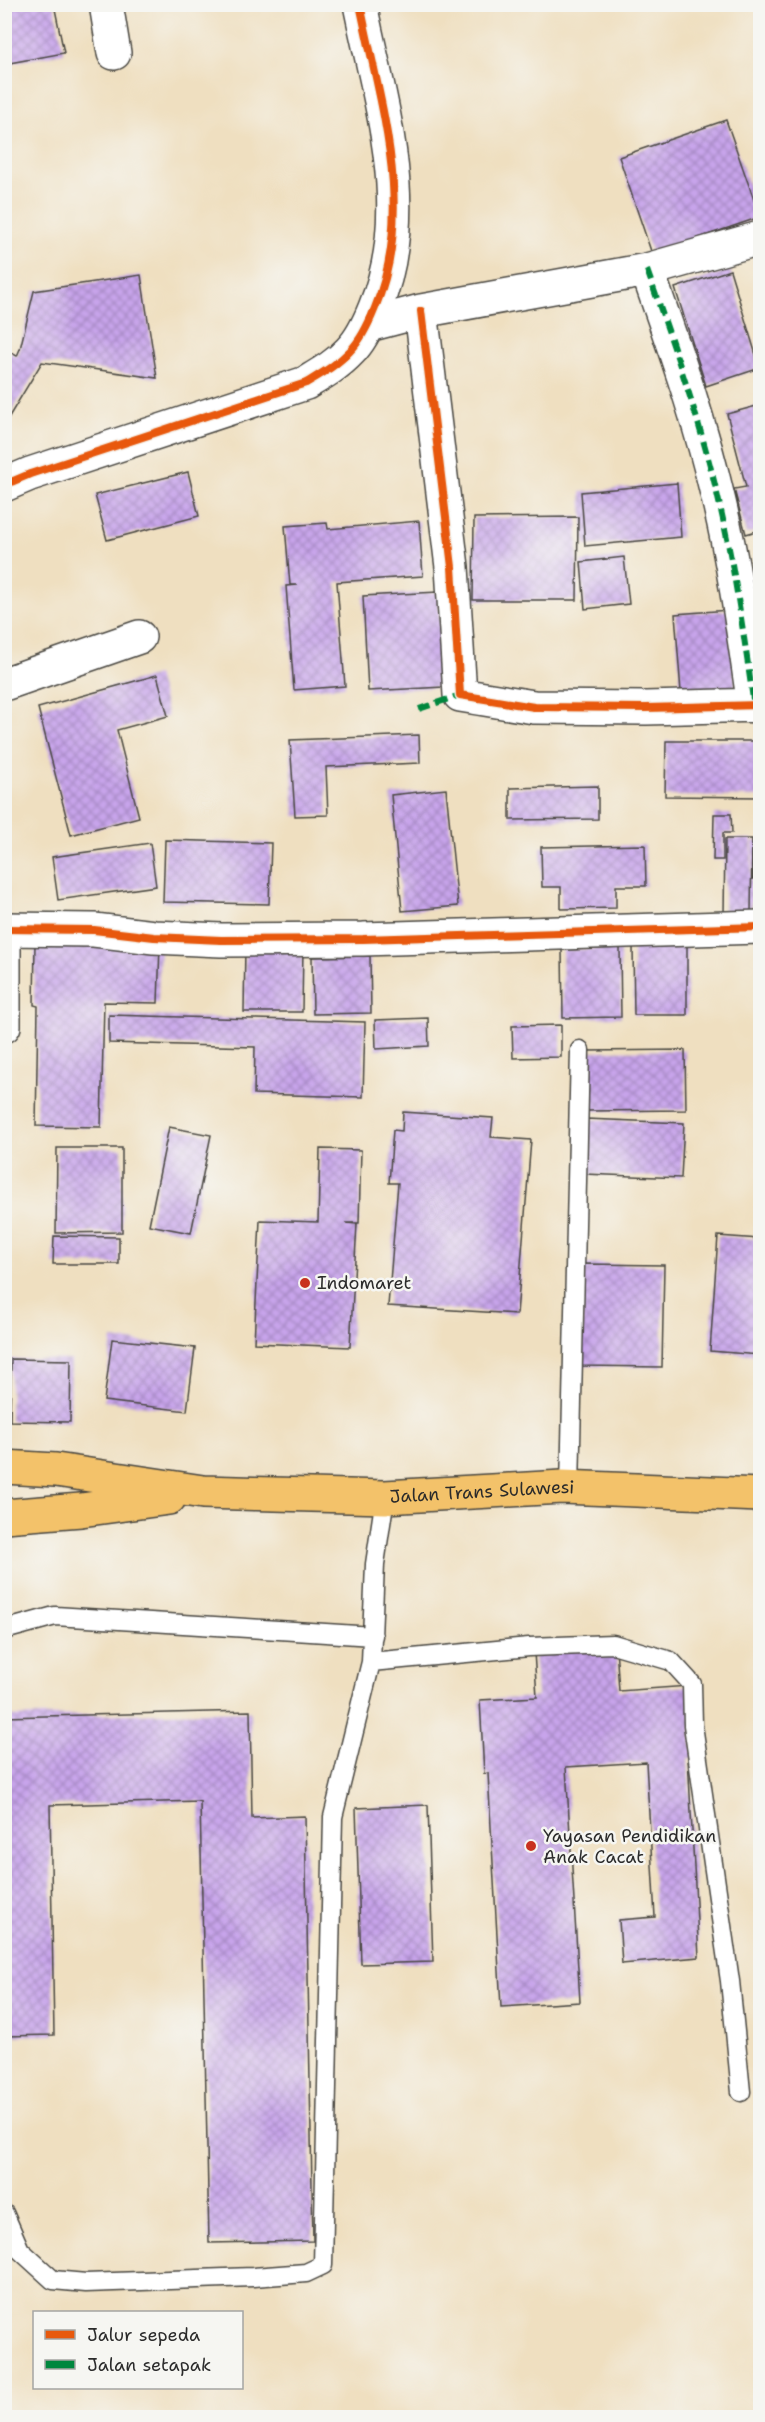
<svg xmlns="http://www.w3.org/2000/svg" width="765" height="2422" font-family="'Shantell Sans',sans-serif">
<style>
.building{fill:url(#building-cross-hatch)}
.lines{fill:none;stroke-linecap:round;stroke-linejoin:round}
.lane-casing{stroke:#484641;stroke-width:21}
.street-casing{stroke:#484641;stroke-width:36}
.highway-casing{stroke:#484641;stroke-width:36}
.lane{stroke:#fff;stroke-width:18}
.street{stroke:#fff;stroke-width:33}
.highway{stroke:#f3c26a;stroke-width:33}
.quiet{stroke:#00873e;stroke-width:6;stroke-dasharray:12 6;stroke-linecap:butt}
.cycleway-casing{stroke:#f6f6f2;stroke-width:11}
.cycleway{stroke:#e8590c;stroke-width:8}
.poi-dot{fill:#c8321e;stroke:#f6f6f2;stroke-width:2}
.labels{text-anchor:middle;stroke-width:5;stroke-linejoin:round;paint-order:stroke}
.poi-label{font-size:18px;fill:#2b2b2b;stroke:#f6f6f2;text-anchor:start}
.street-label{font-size:18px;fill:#2b2b2b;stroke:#f6f6f2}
</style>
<defs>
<pattern id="building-cross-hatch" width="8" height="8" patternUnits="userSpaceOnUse" patternTransform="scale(1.5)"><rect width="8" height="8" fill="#c8a4eb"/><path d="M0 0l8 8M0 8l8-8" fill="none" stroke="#a386bf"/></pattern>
</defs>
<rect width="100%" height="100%" fill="#f6f6f2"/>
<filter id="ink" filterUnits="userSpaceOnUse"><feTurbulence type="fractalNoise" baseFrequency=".0167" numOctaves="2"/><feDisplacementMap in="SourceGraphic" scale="12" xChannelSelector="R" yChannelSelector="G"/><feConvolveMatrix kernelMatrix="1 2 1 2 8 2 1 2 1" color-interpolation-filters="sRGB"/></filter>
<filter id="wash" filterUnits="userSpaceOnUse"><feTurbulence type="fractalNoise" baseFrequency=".008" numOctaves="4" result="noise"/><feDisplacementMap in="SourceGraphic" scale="24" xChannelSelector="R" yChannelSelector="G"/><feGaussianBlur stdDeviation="1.35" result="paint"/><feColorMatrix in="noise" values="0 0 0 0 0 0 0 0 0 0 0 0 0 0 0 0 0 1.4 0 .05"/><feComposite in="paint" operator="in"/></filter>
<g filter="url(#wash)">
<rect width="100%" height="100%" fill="#efdfc0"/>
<g id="blocks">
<!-- building -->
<path class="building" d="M4,4H54L64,53L4,64Z
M726,120L760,217L652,254L619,157Z
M730,270L760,368L706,386L675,288Z
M141,275L157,378L42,362L4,425V349L17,356L20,349L34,291Z
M760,405V530L746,534L734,489L746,487L727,414Z
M188,472L199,516L107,540L95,495Z
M677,483L681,537L585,546L581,492Z
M578,517L577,600H473L474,518Z
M419,521L423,576L337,582L345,686L294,690L286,586L298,585H290L285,526L327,523L328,529Z
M624,557L629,604L585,609L581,562Z
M760,580V629L756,630L749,581Z
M438,592L444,687L368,691L363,596Z
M729,610L737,701L682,705L675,614Z
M157,675L168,716L117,730L139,817L71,835L38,708Z
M419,735L420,763L326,767L328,815L295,816L290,740Z
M666,741H760V797L665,796Z
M598,786V819L510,820V788Z
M446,789L458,906L402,911L391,795Z
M714,814H731L732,833H723V860H713Z
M725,839H752L751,915H724Z
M165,840L271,843L269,904L163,902Z
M753,841H760V879H753Z
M150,843L156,886L58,900L52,857Z
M645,845L646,886H616V908L561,909V887H542L541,847Z
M35,943L160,945L158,1003L104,1002L101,1127L36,1126L38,1006L34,1005Z
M245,946H303L302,1012H244Z
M687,946V1015H634L633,947Z
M620,948L621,1017L563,1018L562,950Z
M370,956L371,1013L313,1014L312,957Z
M109,1015L365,1022L363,1097L254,1094L255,1047L109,1043Z
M428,1018L429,1046L376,1049L375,1020Z
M561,1025V1057L513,1058L512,1026Z
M685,1050L686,1110L587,1111L586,1051Z
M403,1112L493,1118L491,1137L531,1140L517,1314L388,1306L398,1183H389L393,1130L402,1131Z
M586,1119L684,1123L681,1178L584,1174Z
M169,1127L211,1135L191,1233L149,1225Z
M57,1148H122V1232L56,1233Z
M320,1149L361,1150L359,1223H346L357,1224L350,1347L254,1343L260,1220L318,1222Z
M54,1236L119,1237V1264H53Z
M718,1236L760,1239V1355L710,1351Z
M584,1264L664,1265L662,1367L581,1366Z
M112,1339L195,1348L187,1411L104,1401Z
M11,1359L71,1360L70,1422L10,1421Z
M616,1647L619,1691L689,1686L693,1758H688L699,1957L622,1964L619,1920L655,1917L646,1762L566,1767L580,2002L501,2007L488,1773L484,1774L480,1700L537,1697L534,1652Z
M250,1711L252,1818L305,1816L313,2241L209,2243L200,1801L50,1805L54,2035L4,2036V1717Z
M428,1805L433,1962L361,1964L356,1808Z"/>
</g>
</g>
<g filter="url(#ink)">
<use href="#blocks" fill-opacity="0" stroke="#484641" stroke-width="1.5"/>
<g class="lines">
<!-- lane casing -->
<g class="lane-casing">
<path id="lane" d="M570,1488L580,1050
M4,1630L55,1616L373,1636
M371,1662L529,1647L613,1644L671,1661L692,1684L693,1725L730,1981L741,2092
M4,2213L20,2250L53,2280L86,2283L253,2277L306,2273L323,2265L333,1817L371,1662L375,1564L385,1497"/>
</g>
<!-- street casing -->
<g class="street-casing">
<path id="street" d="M106,4L114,53
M647,270C674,347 701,423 719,502C735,569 744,638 754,706
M421,311L452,567L460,695L534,707L646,708L760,705
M368,325L421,311L647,270L760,238
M4,485L30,474L306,383C321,374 337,365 350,351C361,340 369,323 375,308C416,210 380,104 360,4
M4,684L139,637
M4,929L94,930L154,937L221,940L363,939L760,927
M4,946V1026"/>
</g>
<!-- highway casing -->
<g class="highway-casing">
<g id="highway">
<path id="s1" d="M4,1467L56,1470L203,1492L385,1497L562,1487L760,1495"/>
<path d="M4,1516L81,1510L169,1498"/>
</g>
</g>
<!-- lane -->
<use href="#lane" class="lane"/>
<!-- street -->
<use href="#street" class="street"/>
<!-- highway -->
<use href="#highway" class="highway"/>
<!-- quiet -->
<path class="quiet" d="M647,270C674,347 701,423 719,502C735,569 744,638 754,706
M419,709L460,695"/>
<!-- cycleway casing -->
<g class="cycleway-casing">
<path id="cycleway" d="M421,311L452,567L460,695L534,707L646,708L760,705
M4,485L30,474L306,383C321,374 337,365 350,351C361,340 369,323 375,308C416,210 380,104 360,4
M4,929L94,930L154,937L221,940L363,939L760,927"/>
</g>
<!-- cycleway -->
<use href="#cycleway" class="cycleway"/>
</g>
</g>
<!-- markers -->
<g class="poi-dot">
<circle cx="305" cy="1283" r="6"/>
<circle cx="531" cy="1846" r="6"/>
</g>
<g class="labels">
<!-- poi labels -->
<g class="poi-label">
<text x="317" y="1289">Indomaret</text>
<text x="543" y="1842">Yayasan Pendidikan<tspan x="543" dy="21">Anak Cacat</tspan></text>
</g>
<!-- street labels -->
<g class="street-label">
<text dy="6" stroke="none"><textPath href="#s1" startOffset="480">Jalan Trans Sulawesi</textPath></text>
</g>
</g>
<!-- margin -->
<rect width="765" height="2422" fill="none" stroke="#f6f6f2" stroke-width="24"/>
<!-- legend -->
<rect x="33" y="2311" width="210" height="78" fill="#f6f6f2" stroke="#a5a5a2" stroke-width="1.5"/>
<rect x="45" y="2330" width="30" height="9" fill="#e8590c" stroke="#a5a5a2" stroke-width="1.5"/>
<text x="87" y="2341" font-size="18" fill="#2b2b2b">Jalur sepeda</text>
<rect x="45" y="2360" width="30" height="9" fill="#00873e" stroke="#a5a5a2" stroke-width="1.5"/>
<text x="87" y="2371" font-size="18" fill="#2b2b2b">Jalan setapak</text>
</svg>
